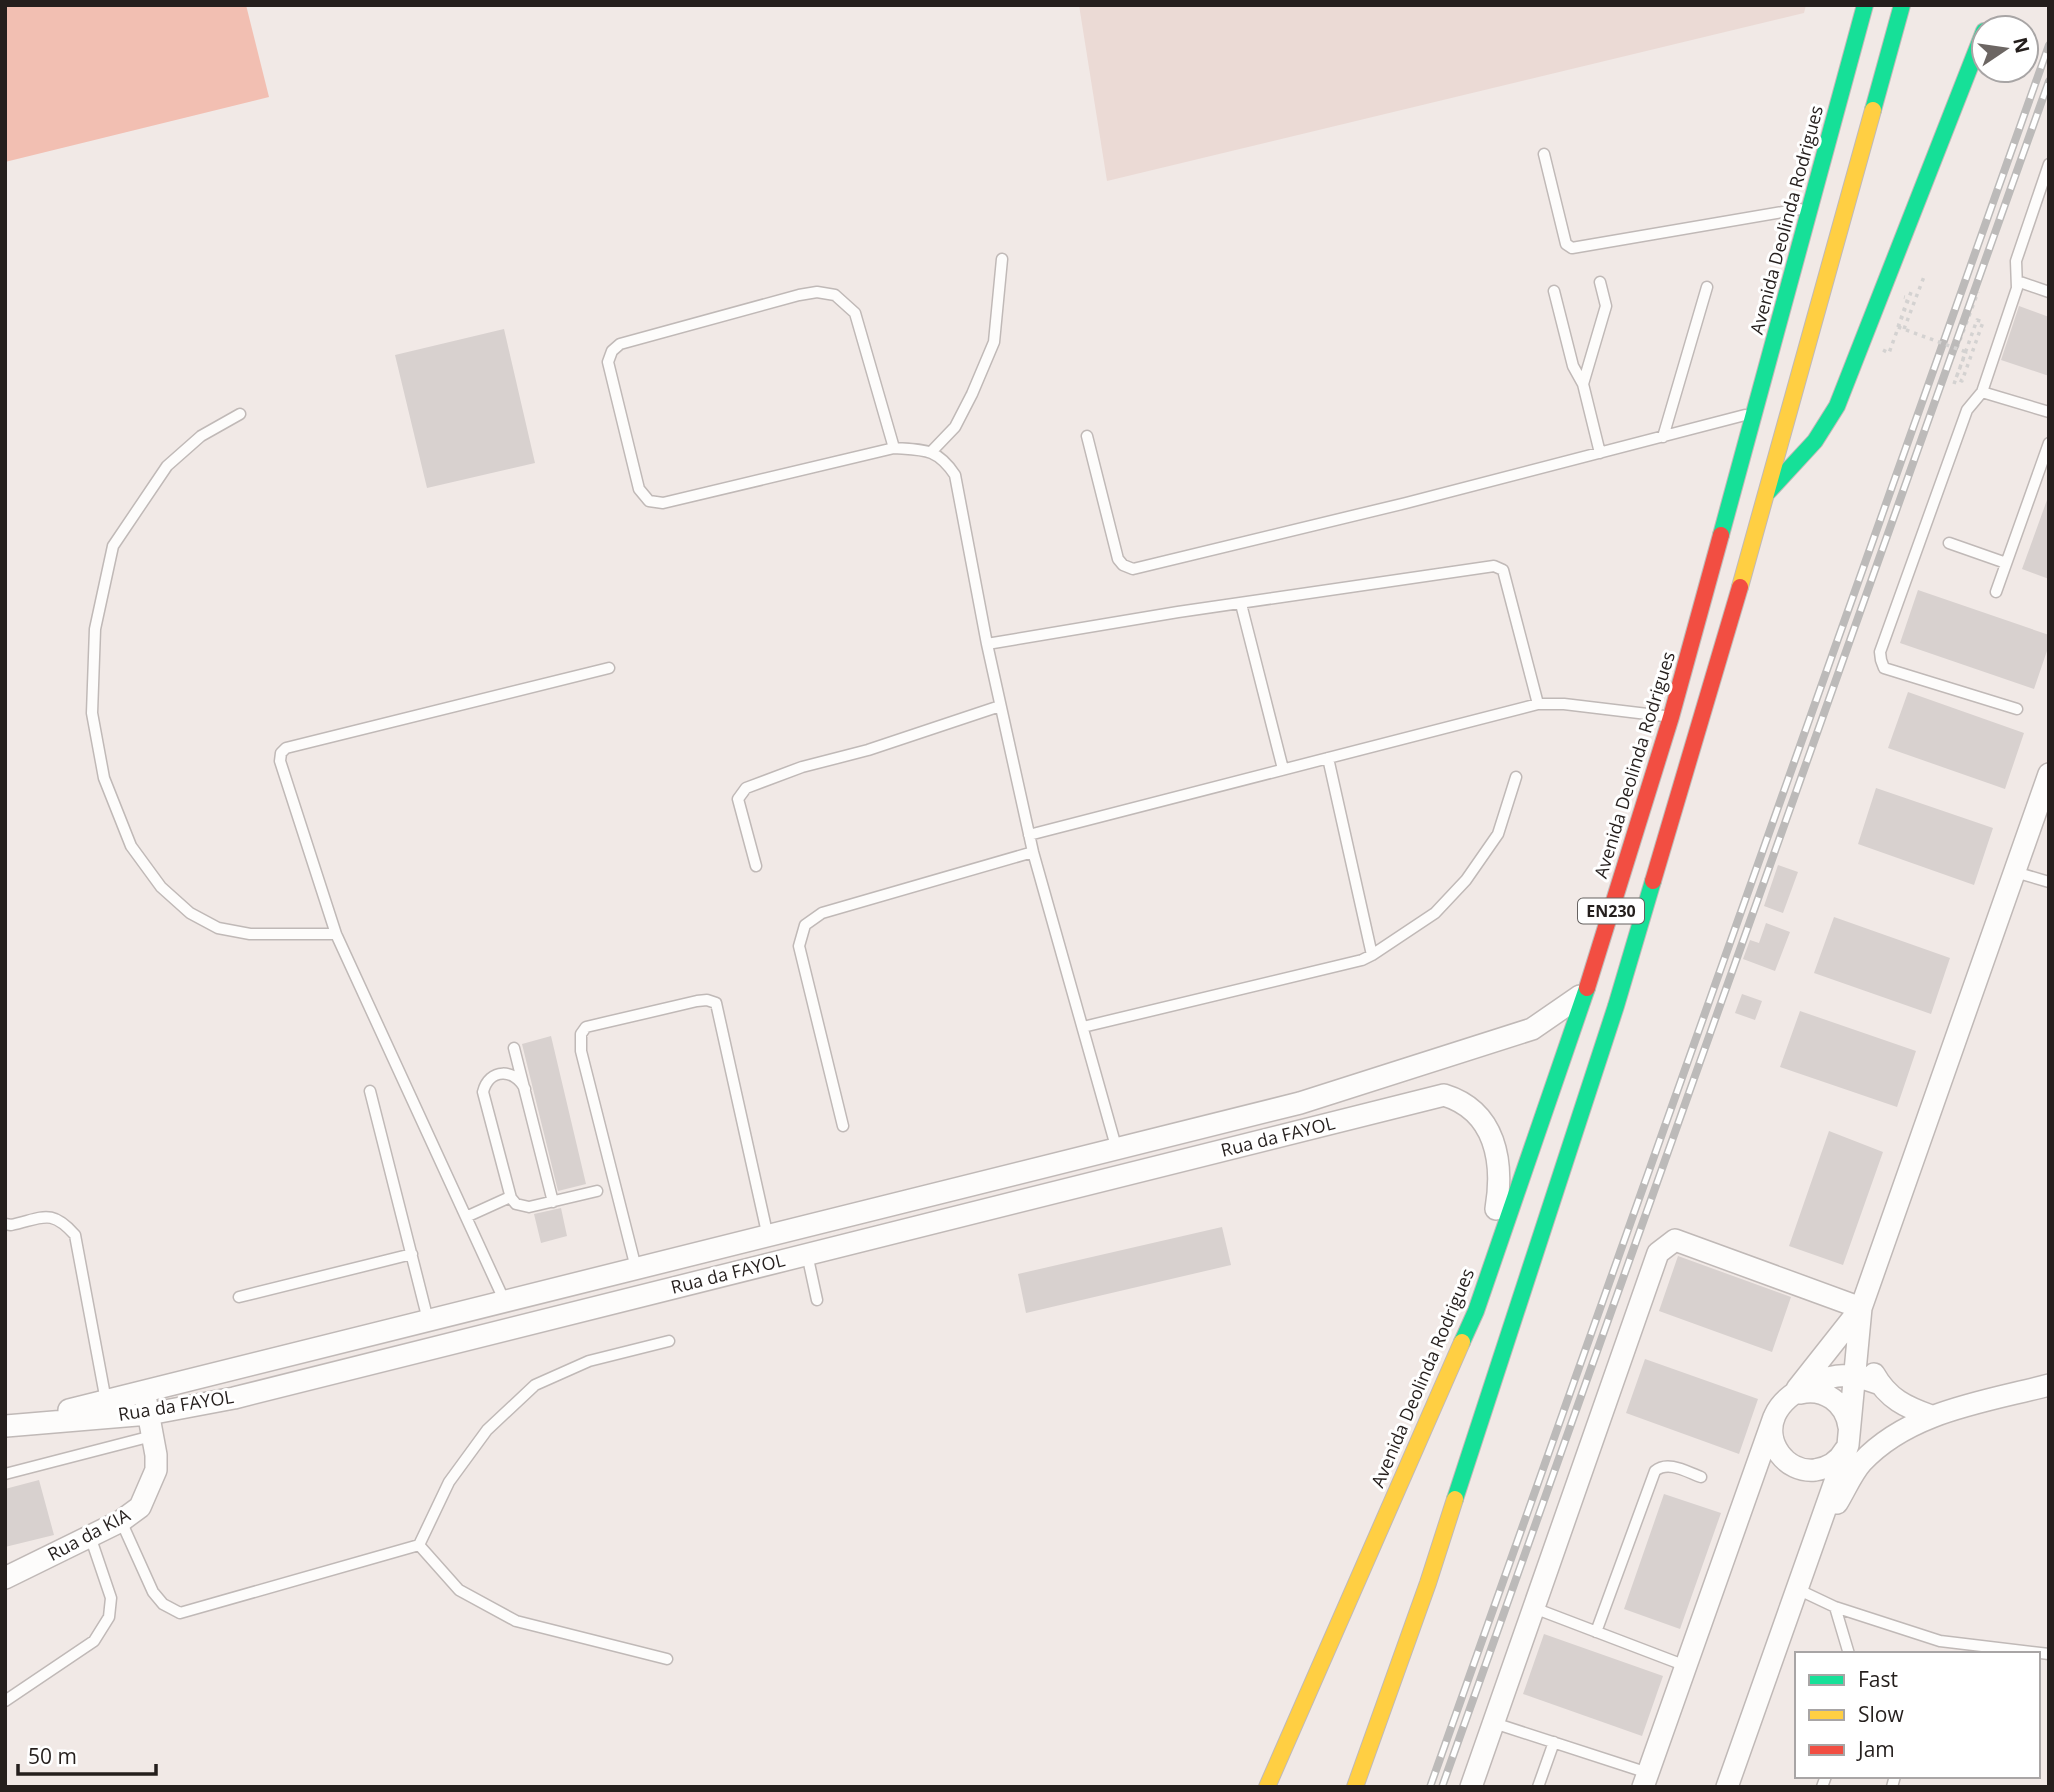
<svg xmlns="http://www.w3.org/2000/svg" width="2054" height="1792" font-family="'Open Sans',sans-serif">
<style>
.built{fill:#ebdad5}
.green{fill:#f2bfb2}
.building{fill:#d8d1cf}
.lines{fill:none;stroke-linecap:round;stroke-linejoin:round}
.lane-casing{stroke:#c0b9b7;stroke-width:13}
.street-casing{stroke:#c0b9b7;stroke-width:24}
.fast-casing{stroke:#c0b9b7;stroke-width:18}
.slow-casing{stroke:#c0b9b7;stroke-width:18}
.jam-casing{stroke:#c0b9b7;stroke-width:18}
.path{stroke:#d4d2d1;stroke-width:3.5;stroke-dasharray:3.5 5;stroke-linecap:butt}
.lane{stroke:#fdfcfb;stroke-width:10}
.street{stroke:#fdfcfb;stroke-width:21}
.fast{stroke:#16e098;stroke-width:16}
.slow{stroke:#ffcf43;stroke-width:16}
.jam{stroke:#f24e42;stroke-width:16}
.rail-casing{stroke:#bcbab9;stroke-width:8}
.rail{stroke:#fff;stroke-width:5;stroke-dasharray:16;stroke-linecap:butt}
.path-bridge{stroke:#d4d2d1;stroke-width:3.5;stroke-dasharray:3.5 5;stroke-linecap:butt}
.labels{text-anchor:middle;stroke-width:6;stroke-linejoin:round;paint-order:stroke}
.shield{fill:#fff;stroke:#666261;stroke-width:2}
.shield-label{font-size:16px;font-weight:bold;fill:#251f1d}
.street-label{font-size:18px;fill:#251f1d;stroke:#fff}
</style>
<rect width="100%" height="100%" fill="#f1e9e6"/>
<!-- built -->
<path class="built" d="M1079,5H1806L1804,13L1107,181Z"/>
<!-- green -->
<path class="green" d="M5,5H246L269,97L5,162Z"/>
<!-- building -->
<path class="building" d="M2019,306L2049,317V376L2001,360Z
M504,329L535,463L427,488L395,355Z
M2047,500L2049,501V579L2022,569Z
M1918,590L2049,635V645L2034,689L1900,643Z
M1908,692L2024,733L2005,789L1888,748Z
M1876,788L1993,828L1974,885L1858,844Z
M1778,865L1798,872L1783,913L1764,906Z
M1834,917L1950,958L1931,1014L1814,973Z
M1766,923L1790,932L1775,971L1743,959L1750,940L1759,943Z
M1742,994L1762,1001L1755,1020L1735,1013Z
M1800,1011L1916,1051L1897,1107L1780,1067Z
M551,1036L586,1184L558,1191L522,1044Z
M1829,1131L1883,1152L1843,1265L1789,1246Z
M561,1208L567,1236L541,1243L534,1214Z
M1222,1227L1231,1265L1026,1313L1018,1274Z
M1678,1256L1791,1297L1772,1352L1659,1311Z
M1645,1359L1758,1399L1739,1454L1626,1413Z
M39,1480L54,1535L5,1547V1489Z
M1664,1494L1721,1513L1680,1629L1624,1609Z
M1544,1634L1663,1676L1642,1736L1523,1694Z"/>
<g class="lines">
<!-- lane casing -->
<g class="lane-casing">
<path id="lane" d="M1544,154L1566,244L1572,248L1800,209
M2017,281L2049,292
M1600,282L1606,306L1583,384L1600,453
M1554,291L1573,366L1583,384
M1982,392L2049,412
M240,414L201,436L167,466L113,546L95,629L92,713L104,778L131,846L161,887L190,913L218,928L250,934H336
M1087,436L1118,559L1123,565L1133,569L1406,503L1745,415
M1663,437L1707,287
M894,448L855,313L835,295L817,292L799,295L620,344L612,351L608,362L639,489L649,501L663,503L894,448C924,450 937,448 955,475L987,644L1033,852L1117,1150
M932,451L955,427L972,394L994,342L1002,259
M1949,543L2006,563
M1996,592L2049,443
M1241,604L1283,769
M987,644L1178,612L1494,566L1503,570L1538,704
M2017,709L1884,668L1881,660L1880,652L1967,410L1982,392L2017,288L2016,261L2049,164
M1328,758L1372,955
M1029,835L1538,704H1564L1664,716
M756,866L738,799L746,788L802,767L868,750L1000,706
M2015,872L2049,882
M1083,1027L1362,960L1372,955L1435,913L1466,880L1498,834L1516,777
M514,1048L553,1202
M525,1089C515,1068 489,1068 483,1092L511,1198L516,1204L529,1207L597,1191
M370,1091L428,1320
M843,1126L799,946L805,925L822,913L1033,852
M466,1217L510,1197
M5,1224L11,1225C43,1218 51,1208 75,1235L106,1401
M807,1254L817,1300
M636,1268L581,1051V1034L586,1027L697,1001L707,1000L716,1003L768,1237
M239,1297L412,1254
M505,1302L336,934L280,761L281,753L286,748L609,668
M5,1474L152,1436
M121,1521L153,1592L163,1604L180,1613L419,1545L449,1482L487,1430L535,1385L589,1361L669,1341
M419,1545L459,1590L516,1621L667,1659
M1797,1589L1835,1607L1940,1641L2049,1654
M1835,1607L1849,1654
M1534,1608L1686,1666
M1596,1632L1655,1471C1668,1460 1687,1472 1701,1477
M5,1701L94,1641L109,1617L111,1598L90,1536
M1494,1723L1648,1773
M1538,1787L1554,1742
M1822,1787L1826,1776
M1892,1787L1895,1776"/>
</g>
<!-- street casing -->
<g class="street-casing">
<path id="street" d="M1874,1374C1888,1399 1906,1407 1931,1416
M1797,1389L1861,1308
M1800,1393C1824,1387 1846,1403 1849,1427
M69,1410L1300,1103L1532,1029L1580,996
M6,1426L149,1414L234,1398L1444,1095C1496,1111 1504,1162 1496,1209
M1845,1450C1839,1461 1828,1468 1815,1470C1786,1473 1763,1442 1775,1415C1786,1391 1827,1372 1854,1376C1862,1377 1871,1381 1880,1384
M1837,1503C1845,1490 1852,1473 1862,1462C1910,1411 1984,1402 2049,1385
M5,1578L121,1521L140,1507L156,1470V1455L146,1401
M1471,1787L1658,1253L1675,1240L1861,1308
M1643,1787L1774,1417
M1727,1787L1848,1445L1861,1308L2049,774"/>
</g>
<!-- fast casing -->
<g class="fast-casing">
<path id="fast" d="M1873,110L1902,5
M1768,492L1815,441L1837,406L1984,31
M1721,535L1865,5
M1462,1342L1476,1311L1587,988
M1455,1499L1616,1006L1653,881"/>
</g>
<!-- slow casing -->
<g class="slow-casing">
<path id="slow" d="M1740,587L1873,110
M1267,1787L1462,1342
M1355,1787L1428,1583L1455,1499"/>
</g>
<!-- jam casing -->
<g class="jam-casing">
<path id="jam" d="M1653,881L1740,587
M1587,988L1671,717L1721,535"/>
</g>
<!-- path -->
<path class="path" d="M1898,327L1908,298L1904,297
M1904,329L1925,274
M1957,348L1978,292
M1883,350L1889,353L1911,292
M1954,384L1977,320L1983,322L1962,381L1956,378L1966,352"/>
<!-- lane -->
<use href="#lane" class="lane"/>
<!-- street -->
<use href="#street" class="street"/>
<!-- fast -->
<use href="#fast" class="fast"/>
<!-- slow -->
<use href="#slow" class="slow"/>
<!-- jam -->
<use href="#jam" class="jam"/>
<!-- rail casing -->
<g class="rail-casing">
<path id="rail" d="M1430,1787L2049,45
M1442,1787L2049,81"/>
</g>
<!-- rail -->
<use href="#rail" class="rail"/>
<!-- path-bridge -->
<path class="path-bridge" d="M1898,327L1966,352"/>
</g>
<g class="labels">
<!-- shield labels -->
<rect class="shield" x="1578" y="898.5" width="66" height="25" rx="5"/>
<g class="shield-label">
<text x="1611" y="917">EN230</text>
</g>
<!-- street labels -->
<g class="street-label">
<text transform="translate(1787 220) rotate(-75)" y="6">Avenida Deolinda Rodrigues</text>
<text transform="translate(1635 765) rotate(-73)" y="6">Avenida Deolinda Rodrigues</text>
<text transform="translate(1278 1137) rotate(-14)" y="6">Rua da FAYOL</text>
<text transform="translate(728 1274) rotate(-14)" y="6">Rua da FAYOL</text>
<text transform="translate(1423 1378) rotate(-67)" y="6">Avenida Deolinda Rodrigues</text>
<text transform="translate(176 1406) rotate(-9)" y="6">Rua da FAYOL</text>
<text transform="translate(89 1535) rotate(-28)" y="6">Rua da KIA</text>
</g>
</g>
<!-- border -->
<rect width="2054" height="1792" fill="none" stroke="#251f1d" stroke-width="14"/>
<!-- legend -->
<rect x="1795" y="1652" width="245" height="126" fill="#ffffff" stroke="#a8a5a5" stroke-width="2"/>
<rect x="1809" y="1675" width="35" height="10" fill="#16e098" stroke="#a8a5a5" stroke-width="2"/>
<text x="1858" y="1687" font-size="21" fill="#251f1d">Fast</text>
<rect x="1809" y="1710" width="35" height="10" fill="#ffcf43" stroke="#a8a5a5" stroke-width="2"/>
<text x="1858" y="1722" font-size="21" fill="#251f1d">Slow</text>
<rect x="1809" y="1745" width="35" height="10" fill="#f24e42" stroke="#a8a5a5" stroke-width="2"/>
<text x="1858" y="1757" font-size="21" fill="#251f1d">Jam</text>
<!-- north arrow -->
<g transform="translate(2005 49) rotate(77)"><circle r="33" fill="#ffffff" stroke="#a8a5a5" stroke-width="2"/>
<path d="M0-5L12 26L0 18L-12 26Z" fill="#6c6663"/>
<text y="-10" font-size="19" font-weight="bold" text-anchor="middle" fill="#251f1d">N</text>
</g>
<!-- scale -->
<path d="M18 1764v10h138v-10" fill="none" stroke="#251f1d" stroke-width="3.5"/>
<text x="28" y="1764" font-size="21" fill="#251f1d" stroke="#ffffff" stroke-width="5" paint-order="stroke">50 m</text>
</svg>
